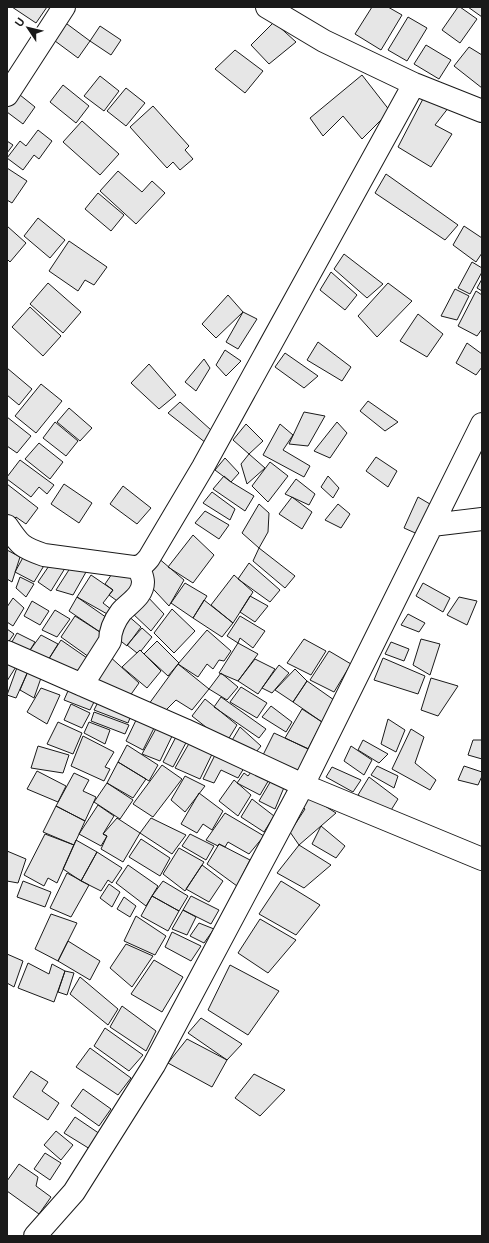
<svg xmlns="http://www.w3.org/2000/svg" width="489" height="1243" font-family="Inter,sans-serif">
<style>
.building{fill:#e6e6e6;stroke:#1a1a1a}
.lines{fill:none;stroke-linecap:round;stroke-linejoin:round}
.minor-casing{stroke:#1a1a1a;stroke-width:24}
.minor{stroke:#fff;stroke-width:22}
</style>
<rect width="100%" height="100%" fill="#fff"/>
<!-- building -->
<path class="building" d="M12,7H47L36,23Z
M372,7H388L402,15L381,50L355,34Z
M458,7H460L477,19L460,43L442,30Z
M468,7H482V17Z
M408,17L427,28L407,61L388,50Z
M63,21L90,41L78,58L51,38Z
M274,22L296,42L269,64L251,45Z
M100,26L121,40L111,55L90,41Z
M426,45L451,60L439,79L414,64Z
M469,47L482,55V88L454,66Z
M235,50L263,71L245,93L215,69Z
M362,75L390,111L362,139L343,116L323,136L310,118Z
M100,76L119,91L104,111L84,96Z
M63,85L89,106L76,123L50,102Z
M126,88L145,103L126,126L107,111Z
M15,91L35,107L23,124L7,112V101Z
M425,95L449,107L435,125L452,134L431,167L398,147Z
M153,106L189,146L185,150L193,159L180,170L173,162L167,168L130,127Z
M82,121L119,154L100,175L63,142Z
M38,130L52,141L39,159L34,155L23,170L7,158L20,141L26,146Z
M7,141L13,145L7,153Z
M7,168L27,181L12,203L7,200Z
M118,171L142,192L152,181L165,193L136,224L100,191Z
M386,174L458,225L445,240L375,193Z
M98,193L124,215L111,231L85,209Z
M38,218L65,240L50,258L24,236Z
M7,226L26,243L10,262L7,259Z
M464,226L482,238V253L476,262L453,245Z
M69,241L107,267L94,285L85,280L78,291L49,271Z
M344,254L383,284L367,298L334,269Z
M472,262L482,268V272L470,294L458,288Z
M331,272L357,295L345,310L320,290Z
M482,279V291L477,288Z
M48,283L81,312L63,333L30,304Z
M388,283L412,301L377,337L358,316Z
M455,289L469,296L457,320L441,316Z
M476,291L482,295V329L477,336L458,326Z
M228,295L243,312L216,338L202,324Z
M30,307L61,336L43,356L12,327Z
M243,312L257,319L238,349L226,342Z
M418,314L443,334L427,357L400,341Z
M318,342L351,367L342,381L307,360Z
M467,343L482,354V367L476,375L456,363Z
M225,350L241,361L226,376L216,365Z
M285,353L318,376L304,388L275,367Z
M204,359L210,368L196,391L185,382Z
M149,364L176,395L159,409L131,383Z
M7,368L32,389L19,405L7,395Z
M41,384L62,401L36,433L15,416Z
M368,401L398,422L385,431L360,411Z
M180,402L211,430L206,443L168,413Z
M69,408L92,428L80,441L57,422Z
M304,412L325,416L308,446L289,444Z
M7,417L31,436L17,453L7,446Z
M55,422L78,441L66,456L43,438Z
M337,422L347,433L330,458L314,451Z
M246,424L263,441L249,454L233,440Z
M280,424L293,435L283,450L310,466L304,477L263,455Z
M39,443L63,462L50,479L25,459Z
M249,454L265,468L247,484L241,464Z
M376,457L397,471L388,487L366,471Z
M225,458L239,473L231,482L215,470Z
M20,460L54,485L47,494L39,487L31,497L7,479V477Z
M270,462L288,476L268,502L252,486Z
M224,476L231,482L254,496L245,511L213,489Z
M328,476L339,488L333,498L321,487Z
M296,479L315,494L309,505L285,494Z
M7,484L38,508L26,524L16,517L10,524L7,522Z
M64,484L92,503L79,523L51,504Z
M123,486L151,508L137,524L110,504Z
M212,492L235,509L230,520L203,503Z
M292,497L312,512L302,529L279,514Z
M418,497L435,507L422,536L404,528Z
M259,504L269,513L268,532L259,548L242,533Z
M338,504L350,514L341,528L325,520Z
M205,511L229,525L219,539L195,523Z
M193,535L214,555L193,583L168,567Z
M259,548L295,576L285,588L253,561Z
M7,550L20,557L12,582L7,579Z
M26,552L45,564L34,582L15,572Z
M157,557L184,580L169,606L143,578Z
M53,560L67,565L51,591L38,582Z
M74,562L90,565L73,595L56,590Z
M249,563L280,590L270,602L238,579Z
M116,568L136,581L120,603L109,595L113,590L105,584Z
M91,575L113,590L103,603L112,610L109,615L77,597Z
M234,575L253,592L233,623L211,605Z
M20,577L34,584L26,597L16,588Z
M185,583L207,596L193,618L171,603Z
M423,583L450,598L443,612L416,596Z
M145,594L164,614L151,631L131,612Z
M250,596L268,606L255,622L240,612Z
M77,597L110,620L103,634L69,611Z
M459,597L477,601L467,625L447,615Z
M13,598L24,608L13,626L7,622V607Z
M204,600L233,623L222,637L193,618Z
M32,601L49,611L40,625L24,616Z
M172,609L195,631L174,653L154,633Z
M55,610L70,619L57,637L42,630Z
M126,614L141,627L127,646L112,634Z
M408,614L425,623L419,632L401,625Z
M75,616L103,634L89,657L61,637Z
M240,616L265,631L253,648L240,638L238,643L227,636Z
M142,628L152,637L141,651L140,650L137,653L127,645Z
M7,629L14,634L7,644Z
M207,630L231,651L224,661L219,660L213,669L207,664L198,677L178,664Z
M17,633L35,642L27,655L9,647Z
M41,635L58,644L45,665L25,657Z
M304,639L326,651L311,675L287,663Z
M421,639L440,644L430,675L413,665Z
M61,640L87,658L77,675L45,665Z
M157,641L179,663L168,676L144,654Z
M391,642L409,649L404,661L385,654Z
M238,643L258,654L238,681L219,673Z
M140,650L161,671L147,688L122,667Z
M329,651L351,664L334,692L310,680Z
M108,655L139,683L127,700L92,676Z
M7,657L19,662L7,681Z
M383,658L425,676L418,694L374,680Z
M255,659L275,669L258,694L238,681Z
M19,662L30,667L16,698L7,695Z
M178,664L209,689L192,710L176,700L161,715L146,708Z
M279,665L289,673L272,693L262,688Z
M295,669L307,681L293,702L275,690Z
M28,671L42,675L34,698L20,690Z
M221,673L238,687L227,700L209,689Z
M431,678L458,686L438,716L421,710Z
M307,681L334,700L322,722L293,702Z
M71,684L97,696L90,710L64,700Z
M241,687L267,703L257,718L230,702Z
M41,688L60,695L47,724L27,712Z
M221,697L266,729L259,738L214,707Z
M100,698L132,713L128,723L94,710Z
M205,699L237,725L226,743L192,716Z
M71,704L90,713L82,728L64,720Z
M271,706L292,722L286,732L262,717Z
M302,709L322,722L308,749L285,738Z
M94,712L129,725L125,734L91,721Z
M138,716L156,724L143,750L126,741Z
M388,719L405,730L396,752L381,744Z
M58,722L82,733L73,754L47,744Z
M89,722L110,730L105,744L84,733Z
M158,725L174,732L160,761L142,754Z
M240,727L261,746L252,757L231,742Z
M411,729L424,737L415,763L436,780L430,790L392,769Z
M178,733L188,739L173,767L163,762Z
M274,733L311,750L298,772L262,757Z
M83,736L114,752L105,767L110,769L104,781L71,766Z
M191,740L214,750L200,779L175,768Z
M363,740L388,754L379,763L358,750Z
M473,740H482V759L468,755Z
M127,745L158,765L149,781L118,762Z
M38,746L69,755L63,773L31,768Z
M351,746L372,760L364,775L344,761Z
M217,751L247,763L238,778L221,770L214,783L203,779Z
M118,762L146,779L133,798L107,783Z
M162,765L182,779L153,817L133,804Z
M377,766L398,776L394,788L371,775Z
M464,766L482,772V776L478,785L458,780Z
M332,767L361,780L353,792L326,777Z
M254,768L270,778L260,795L237,783L244,773L248,776Z
M37,771L66,786L58,802L27,789Z
M74,773L89,780L83,791L96,797L85,821L56,806Z
M185,776L205,786L185,812L171,800Z
M369,777L398,799L388,815L358,795Z
M272,779L285,785L275,809L259,801Z
M234,780L251,795L238,816L219,801Z
M107,783L133,800L120,819L94,802Z
M199,793L223,811L212,830L203,824L197,833L181,824Z
M309,796L336,813L299,845L290,832L305,809L299,803Z
M252,799L274,816L264,832L241,817Z
M98,805L114,816L103,834L107,836L101,846L79,834Z
M56,806L85,821L74,845L43,832Z
M225,813L264,836L249,854L228,842L225,847L219,844L218,846L206,840Z
M117,818L140,833L123,862L101,849L107,836L103,834Z
M151,818L186,835L172,854L140,833Z
M321,826L345,846L336,858L312,844Z
M45,834L74,845L57,883L48,878L44,886L24,875Z
M190,834L214,846L206,860L182,846Z
M141,839L170,858L160,876L129,857Z
M76,840L97,852L81,881L63,869Z
M219,844L250,860L237,886L207,864Z
M299,845L331,865L304,888L277,873Z
M179,848L204,862L185,891L163,874Z
M7,851L26,859L18,883L7,881Z
M97,852L122,868L112,883L108,880L101,891L81,881Z
M128,865L158,886L146,906L116,883Z
M202,865L223,881L209,902L186,889Z
M67,873L89,885L71,917L50,908Z
M23,881L51,892L45,907L17,897Z
M163,881L188,896L179,911L152,896Z
M281,881L320,905L296,935L259,914Z
M109,884L120,892L112,907L100,898Z
M152,896L179,911L168,931L141,916Z
M191,896L219,910L211,924L183,910Z
M124,897L136,906L130,917L117,909Z
M183,910L196,917L187,935L172,929Z
M51,914L77,923L58,961L35,949Z
M136,916L166,936L155,955L124,941Z
M260,919L296,940L268,973L238,953Z
M199,923L214,929L204,943L190,936Z
M172,932L201,946L191,961L165,947Z
M68,941L100,961L90,980L58,961Z
M126,944L153,956L132,987L110,968Z
M7,954L23,961L14,987L7,983Z
M154,960L183,977L162,1012L131,994Z
M28,963L49,974L52,964L65,971L54,1002L18,988Z
M230,965L279,991L248,1035L208,1010Z
M65,971L74,973L67,995L58,992Z
M80,977L118,1009L108,1025L70,994Z
M122,1006L156,1031L146,1051L110,1027Z
M201,1018L242,1044L227,1060L188,1033Z
M105,1028L143,1055L129,1071L94,1046Z
M187,1039L227,1060L212,1087L168,1063Z
M90,1048L131,1078L118,1095L76,1067Z
M31,1071L48,1082L42,1091L59,1103L48,1120L13,1097Z
M254,1074L285,1090L260,1116L235,1098Z
M83,1089L111,1109L99,1126L71,1106Z
M75,1117L100,1134L90,1149L64,1133Z
M56,1131L73,1145L61,1160L44,1145Z
M45,1153L61,1163L50,1180L34,1169Z
M19,1164L38,1177L36,1186L51,1197L39,1214L7,1191V1181Z"/>
<g class="lines">
<!-- minor casing -->
<g class="minor-casing">
<path id="minor" d="M267,7L324,41L414,84L482,111
M7,95L64,7
M432,525L482,519
M7,526C20,545 21,547 44,555L133,567C141,567 144,564 149,558L203,467L414,84
M7,652L185,730L303,785L482,859
M82,685L110,641C110,631 115,620 121,612C129,603 143,596 143,582C143,577 140,572 139,567
M35,1236L74,1192L154,1065L303,785L482,424"/>
</g>
<!-- minor -->
<use href="#minor" class="minor"/>
</g>
<!-- border -->
<rect width="489" height="1243" fill="none" stroke="#1a1a1a" stroke-width="16"/>
<!-- north arrow -->
<g transform="translate(28 28) rotate(305)" stroke="#ffffff" stroke-width="3" paint-order="stroke">
<path d="M0-3L7 15L0 10L-7 15Z" fill="#1a1a1a"/>
<text y="-6" font-size="11" font-weight="bold" text-anchor="middle" fill="#1a1a1a">U</text>
</g>
</svg>
